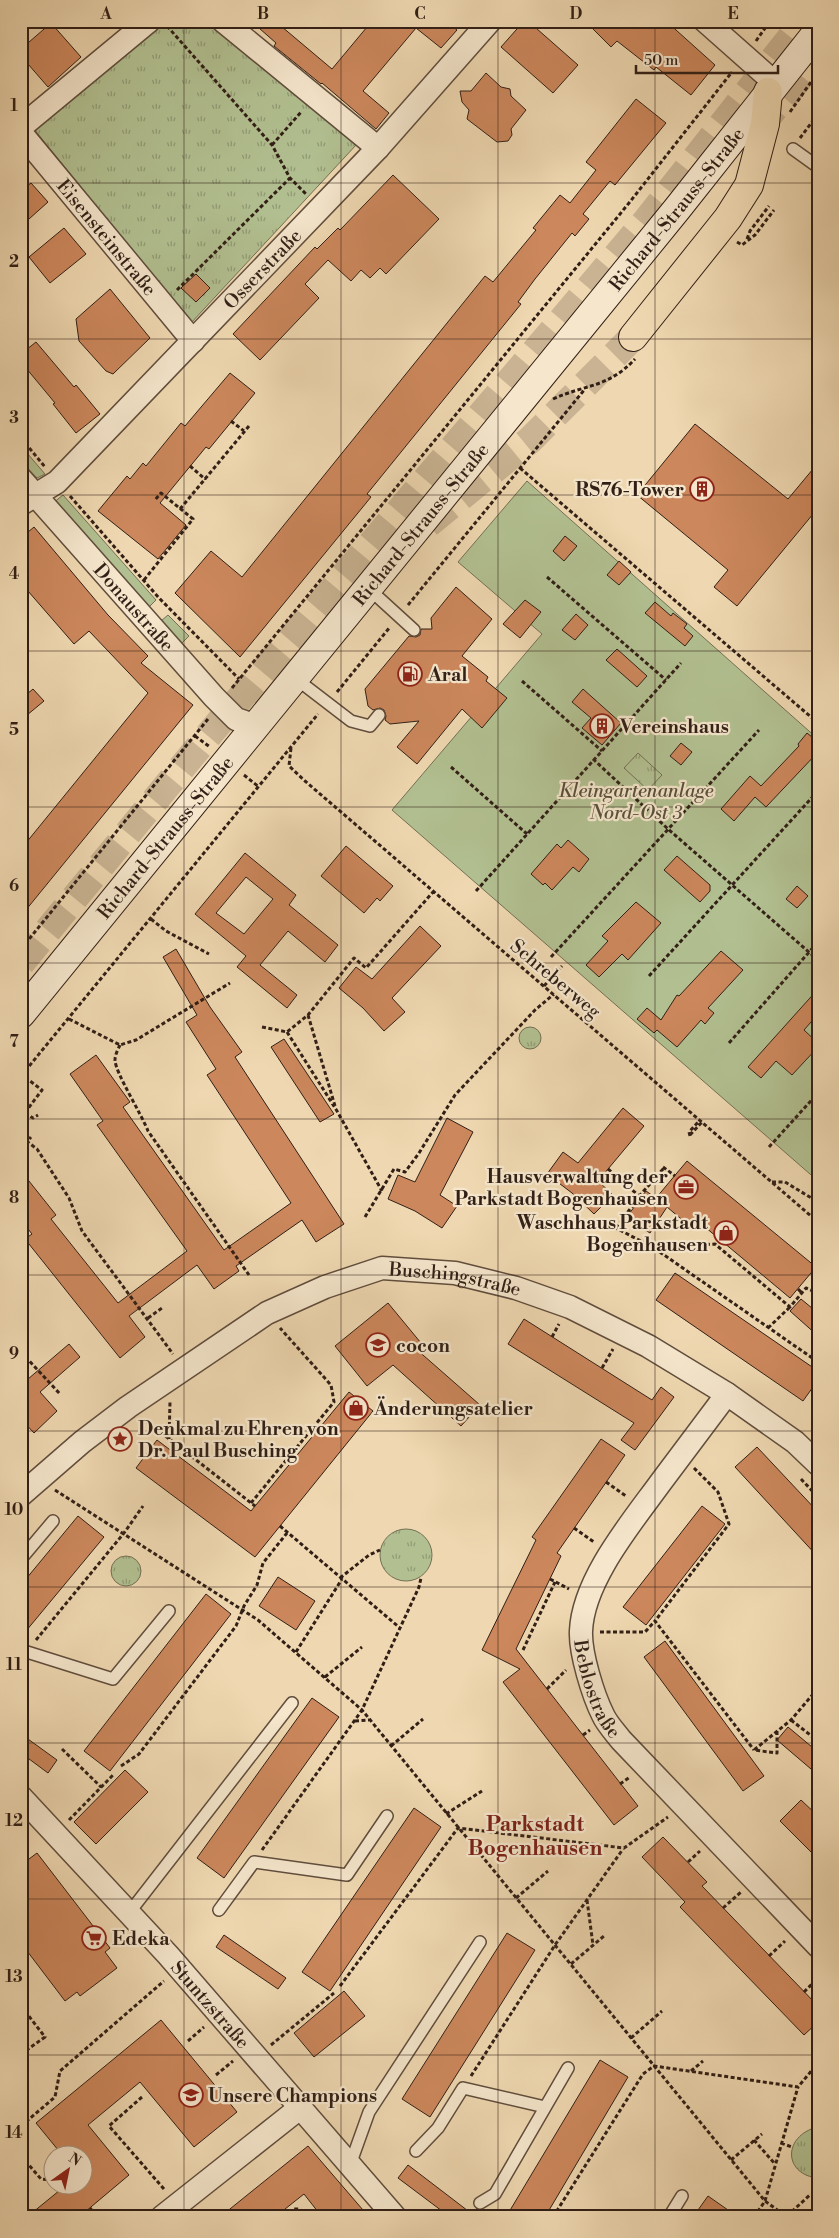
<svg xmlns="http://www.w3.org/2000/svg" width="839" height="2238" font-family="'Libre Bodoni',serif">
<style>
.green{fill:#b2c091;stroke:#727054}
.park{fill:url(#park-tufts);stroke:#727054}
.building{fill:#cc875c;stroke:#311f16;fill-rule:evenodd}
.lines{fill:none;stroke-linecap:round;stroke-linejoin:round}
.highway-tunnel{stroke:#c9b392;stroke-width:28;stroke-dasharray:28 14;stroke-linecap:butt}
.lane-casing{stroke:#604d3d;stroke-width:14}
.street-casing{stroke:#604d3d;stroke-width:25}
.secondary-casing{stroke:#311f16;stroke-width:30}
.highway-casing{stroke:#311f16;stroke-width:30}
.path{stroke:#311f16;stroke-width:3;stroke-dasharray:4 2.5;stroke-linecap:butt}
.lane{stroke:#f5e6cc;stroke-width:11}
.street{stroke:#f5e6cc;stroke-width:22}
.secondary{stroke:#f5e6cc;stroke-width:28}
.highway{stroke:#efd8b1;stroke-width:28}
.grid{fill:none;stroke:#311f16;stroke-width:1;stroke-opacity:0.55}
.labels{text-anchor:middle;stroke-width:4.5;stroke-linejoin:round;paint-order:stroke}
.street-label{font-size:19px;fill:#311f16;stroke:#f5e6cc}
.poi-label{font-size:19px;font-weight:bold;fill:#311f16;stroke:#f5e6cc;text-anchor:start}
.park-label{font-size:19px;font-style:italic;fill:#584f3b;stroke:#f5e6cc}
.quarter-label{font-size:21px;font-weight:bold;fill:#7a1f14;stroke:#f5e6cc}
.neatline{fill:none;stroke:#311f16;stroke-width:2}
.grid-label{font-size:16px;text-anchor:middle;font-weight:bold;fill:#311f16}
</style>
<defs>
<pattern id="park-tufts" width="24" height="20" patternUnits="userSpaceOnUse" patternTransform="scale(1.25)"><rect width="24" height="20" fill="#b2c091"/><path d="M3 7l-1-3M5 7V3M7 7l1-3M15 17l-1-3M17 17v-4M19 17l1-3" fill="none" stroke="#919b75"/></pattern>
</defs>
<rect width="100%" height="100%" fill="#efd8b1"/>
<filter id="stains"><feTurbulence type="fractalNoise" baseFrequency=".004" numOctaves="4"/><feColorMatrix values="0 0 0 0 .2 0 0 0 0 .09 0 0 0 0 .02 0 0 0 .5 -.17"/></filter>
<radialGradient id="worn" r=".72"><stop offset=".6" stop-color="#630" stop-opacity="0"/><stop offset="1" stop-color="#630" stop-opacity=".3"/></radialGradient>
<!-- green -->
<path class="green" d="M21,446L45,474L37,478L21,461Z
M527,481L818,739V1181L392,810L542,634L458,562Z
M63,495L156,600L149,607L53,503Z
M168,615L189,636L182,643L161,621Z"/>
<!-- park -->
<path class="park" d="M163,21H207L357,144L191,323L34,129Z
M638,753L662,775L648,790L624,768Z
M519 1038a11 11 0 1 1 22 0a11 11 0 1 1-22 0Z
M380 1555a26 26 0 1 1 52 0a26 26 0 1 1-52 0Z
M111 1571a15 15 0 1 1 30 0a15 15 0 1 1-30 0Z
M814,2128L818,2129V2178C785,2175 782,2139 814,2128Z"/>
<!-- building -->
<path class="building" d="M251,21H275L332,69L372,21H446L457,30L441,48L416,28L363,91L389,113L376,129L322,83L321,84L274,46L276,43Z
M524,21H528L578,65L553,93L501,47Z
M585,21H666L715,65L691,95L656,67L654,70L617,41L611,47Z
M51,23L81,57L48,87L21,56V49Z
M486,73L501,87L510,89L511,96L526,110L511,129L512,135L508,141L497,142L467,119L469,110L462,102L460,91H471Z
M636,99L666,123L615,185L610,181L583,214L589,219L575,236L572,233L535,279L518,302L521,304L367,494L371,497L240,657L175,593L211,551L242,577L485,276L493,282L536,230L533,228L560,195L570,203L596,170L586,162Z
M393,175L439,219L386,274L380,268L370,278L361,270L351,281L328,260L305,284L319,298L260,360L233,334L315,247L317,249L338,228L340,230Z
M31,183L48,202L29,219L21,211V191Z
M64,228L86,254L50,283L29,257Z
M196,274L210,288L196,302L181,288Z
M110,289L150,338L113,374L106,371L79,341L76,319Z
M36,342L74,387L76,385L100,414L76,433L53,404L55,403L21,362V354Z
M230,373L255,393L209,449L206,447L160,503L186,525L158,559L98,511L127,476L130,479L143,463L146,466L181,423L185,426Z
M695,424L788,499L818,463V508L737,606L714,587L728,570L637,495Z
M34,527L108,615L148,656L141,663L193,705L21,916V849L148,693L89,631L74,644L21,583V538Z
M565,536L577,546L564,561L553,551Z
M619,561L631,572L619,585L607,575Z
M456,587L492,619L462,656L488,677L486,681L507,698L482,728L462,709L417,764L397,747L419,721L390,724L385,720L386,716L384,710L380,708L373,710L368,706L365,689L409,636L416,637L420,635L421,629H432L431,618Z
M525,600L541,612L520,638L503,624Z
M655,602L671,616L673,613L687,624L684,628L693,636L685,646L645,613Z
M576,614L588,625L575,640L562,630Z
M617,649L647,676L637,687L606,660Z
M33,689L44,701L21,720V699Z
M583,689L621,723L602,745L582,728L591,718L572,702Z
M807,733L818,742V752L766,807L755,797L734,821L721,809L750,776L761,786L799,746L798,744Z
M681,743L692,752L681,765L670,756Z
M568,840L589,859L579,872L573,867L552,890L545,883L543,885L531,874L557,844L561,848Z
M346,846L393,886L380,901L377,898L364,913L321,876Z
M245,853L296,895L289,905L338,945L325,962L288,931L260,965L297,995L287,1008L237,967L246,956L195,914ZM246,877L273,899L244,934L216,913Z
M677,856L710,885V891L700,902L664,870Z
M797,886L808,896L797,908L786,899Z
M636,902L661,923L628,960L622,954L599,977L586,965L608,941L602,936Z
M420,926L441,946L392,998L405,1012L384,1031L363,1008L339,988L356,967L372,979Z
M176,949L210,1007L242,1052L235,1057L344,1224L316,1242L302,1220L236,1266L239,1271L214,1289L197,1265L129,1316L145,1337L120,1358L25,1239L32,1234L21,1220V1171L56,1215L51,1219L118,1303L187,1251L97,1125L103,1121L70,1074L96,1055L130,1102L123,1107L224,1250L291,1203L207,1075L216,1069L186,1022L197,1015L163,957Z
M721,951L743,970L708,1008L714,1013L705,1024L701,1020L677,1047L657,1030L654,1033L637,1019L647,1008L661,1020L677,995L679,996Z
M818,989V1014L804,1030L818,1043V1047L792,1075L776,1061L761,1078L748,1067Z
M284,1039L334,1114L320,1122L271,1047Z
M623,1108L644,1126L598,1181L613,1195L594,1214L572,1193L547,1174L563,1152L578,1163Z
M447,1118L473,1132L440,1195L457,1206L442,1228L415,1211L388,1199L398,1175L415,1182Z
M687,1161L816,1267L790,1298L699,1222L693,1229L667,1207L650,1233L626,1218L646,1191L656,1198Z
M675,1273L818,1371V1380L803,1401L656,1300Z
M801,1299L818,1313V1336L790,1311Z
M388,1303L421,1343L415,1348L480,1405L461,1426L393,1365L367,1386L335,1346Z
M524,1319L652,1400L661,1387L674,1397L635,1450L621,1440L634,1423L508,1344Z
M69,1344L80,1357L40,1392L57,1411L34,1433L21,1419V1385Z
M349,1392L373,1411L255,1557L136,1468L157,1440L251,1511Z
M601,1439L625,1455L557,1553L561,1556L516,1649L638,1806L614,1825L503,1682L520,1669L482,1650L536,1540L532,1537Z
M757,1447L818,1512V1557L735,1467Z
M702,1506L725,1524L646,1625L623,1607Z
M78,1516L104,1537L21,1637V1585Z
M278,1577L315,1601L296,1630L259,1606Z
M206,1594L231,1614L110,1771L84,1751Z
M665,1641L764,1776L743,1791L644,1657Z
M312,1698L339,1717L224,1878L197,1858Z
M788,1727L818,1752V1775L777,1740Z
M21,1734L57,1760L48,1773L21,1753Z
M125,1770L148,1792L96,1844L74,1822Z
M801,1800L818,1816V1859L780,1821Z
M414,1808L441,1827L330,1991L302,1972Z
M663,1837L707,1882L702,1886L818,2006V2022L804,2035L680,1907L685,1902L642,1857Z
M37,1853L110,1948L105,1952L117,1968L80,1996L77,1992L65,2001L21,1943V1865Z
M507,1933L535,1950L430,2117L402,2099Z
M224,1935L286,1978L278,1989L216,1947Z
M344,1991L365,2016L314,2057L294,2033Z
M161,2020L237,2112L194,2147L140,2082L88,2125L129,2175L79,2217H27L65,2186H82V2156H63L36,2123Z
M600,2060L628,2077L545,2217H506Z
M308,2146L369,2217H322L304,2194L275,2217H220Z
M408,2165L476,2217H450L398,2178Z
M708,2196L738,2217H693Z"/>
<g class="lines">
<!-- highway-tunnel -->
<path class="highway-tunnel" d="M757,130L818,55
M428,524L530,440L633,337
M21,963L207,737L647,220L804,21"/>
<!-- lane casing -->
<g class="lane-casing">
<path id="lane" d="M793,149L818,167
M368,588L414,630
M295,678L351,721L370,726L379,715
M21,1559L53,1521
M21,1659L27,1652L113,1679L169,1611
M219,1910L254,1862L347,1875L387,1816
M129,1913L292,1703
M416,2151L438,2128L463,2088L545,2107
M350,2165L369,2112L480,1942
M480,2203L495,2194L568,2068
M669,2217L682,2196"/>
</g>
<!-- street casing -->
<g class="street-casing">
<g id="street">
<path d="M223,21L378,148"/>
<path d="M705,21L775,83"/>
<path d="M21,127L149,21"/>
<path id="s1" d="M21,133L193,341"/>
<path id="s2" d="M21,479L214,697L236,719L256,726"/>
<path id="s3" d="M21,504L57,482L378,148L490,21"/>
<path id="s4" d="M727,1394C705,1423 683,1453 661,1482C632,1522 583,1580 581,1631C580,1653 593,1695 603,1715C607,1724 615,1732 621,1740L818,1946"/>
<path id="s5" d="M21,1495L82,1442L128,1407L267,1313L325,1287L382,1268L455,1273L516,1288L570,1307L648,1346L727,1394L795,1442L818,1464"/>
<path id="s6" d="M21,1797L168,1955L395,2217"/>
<path d="M162,2217L301,2107"/>
</g>
</g>
<!-- secondary casing -->
<g class="secondary-casing">
<g id="secondary">
<path id="s7" d="M21,1014L677,209L818,31"/>
</g>
</g>
<!-- highway casing -->
<g class="highway-casing">
<path id="highway" d="M633,337L728,218L749,185L765,124L768,92"/>
</g>
<!-- path -->
<path class="path" d="M167,26L272,145L290,178L306,194
M756,41L770,21
M790,112L818,72
M800,138L818,114
M272,145L302,111
M747,239L750,231L769,206
M737,242L742,245L755,235L774,210
M177,290L290,178
M553,399C586,384 608,388 635,359
M231,421L244,431
M21,438L45,467
M190,466L205,479
M520,468L818,723
M70,496L159,598L239,679
M180,509L249,426
M547,577L666,680
M144,580L193,519L161,493L155,500
M408,605L585,389
M522,681L602,751
M232,688L629,203L732,72
M337,692L390,627
M195,736L210,747
M291,748L289,766L305,781L818,1222
M593,759L668,829L818,960
M451,767L527,834
M244,775L259,787
M476,891L681,663
M151,919L166,931L209,954
M21,949L208,719
M551,957L759,730
M649,976L818,791
M544,986L562,966
M308,1015L335,1106
M69,1019L120,1045L136,1040L230,983
M262,1027L287,1032L308,1015L354,958L366,968L433,892
M287,1032L337,1111L382,1191
M21,1043L27,1035
M729,1043L818,942
M120,1045C118,1049 115,1055 115,1060C115,1072 142,1115 148,1131L249,1275
M21,1076L318,714
M25,1113L33,1118L38,1115
M21,1118L42,1090L22,1075
M690,1135L702,1122
M690,1136L689,1132L700,1120
M21,1137L37,1149L69,1198L82,1231L173,1354
M21,1140L27,1134
M769,1147L818,1093
M21,1149L31,1137
M663,1167L675,1176
M608,1169L638,1195
M772,1182H785L818,1202
M365,1217L394,1169L405,1172L419,1153L455,1095L535,1010L554,994
M614,1227L654,1248L818,1362
M616,1228L641,1194L664,1168
M654,1248L715,1244L790,1307L806,1288L818,1293
M798,1289L802,1293
M148,1318L162,1308
M768,1328L790,1307
M552,1337L559,1324
M21,1352L60,1394
M602,1368L613,1349
M145,1420L255,1506
M169,1439L170,1402
M694,1468L718,1492L729,1524L655,1621L754,1750
M801,1479L818,1497
M606,1482L626,1496
M55,1490L258,1620L362,1710L765,2201L787,2217
M251,1503L334,1402L331,1385L280,1328
M280,1526L400,1628
M574,1528L594,1542
M340,1578L369,1555L380,1550
M550,1579L569,1589
M600,1632H645L655,1621
M36,1640L124,1533L143,1506
M523,1650L555,1582
M296,1652L342,1579
M325,1677L362,1647
M547,1689L566,1670
M791,1720L818,1741
M355,1721L369,1720
M777,1731V1753L754,1750L791,1720L814,1693L818,1691
M583,1735L590,1730
M391,1746L423,1719
M62,1749L101,1787
M121,1766L139,1754L236,1626L244,1606L257,1585L263,1563L287,1533
M620,1784L630,1777
M817,1794L818,1797
M446,1814L482,1791
M69,1820L114,1774
M262,1850L362,1710L419,1587L421,1578
M688,1862L700,1851
M516,1898L548,1871
M587,1900L593,1945
M723,1908L741,1892
M769,1956L785,1941
M571,1964L604,1936
M340,1986L458,1828L624,1848L668,1817
M804,1992L818,1978
M21,2006L45,2037L21,2054
M631,2038L662,2011
M188,2041L204,2027
M271,2045L334,1993
M691,2071L703,2061
M216,2075L233,2061
M471,2076L555,1945L623,1849
M142,2097L109,2126L164,2189
M21,2126L55,2097L60,2071L164,1981
M754,2140L775,2164
M781,2143L792,2147
M21,2156L41,2179L52,2180
M731,2160L762,2134
M90,2208L97,2217
M787,2216L811,2194
M284,2217L294,2209H300L305,2217
M553,2217L643,2074L654,2066L798,2087L818,2063
M754,2217L765,2201L798,2087"/>
<!-- lane -->
<use href="#lane" class="lane"/>
<!-- street -->
<use href="#street" class="street"/>
<!-- secondary -->
<use href="#secondary" class="secondary"/>
<!-- highway -->
<use href="#highway" class="highway"/>
</g>
<!-- grid -->
<path class="grid" d="M184,21V2217M341,21V2217M498,21V2217M655,21V2217M21,183H818M21,339H818M21,495H818M21,651H818M21,807H818M21,963H818M21,1119H818M21,1275H818M21,1431H818M21,1587H818M21,1743H818M21,1899H818M21,2055H818"/>
<!-- icons -->
<defs>
<g id="building-ring" transform="scale(1.25)"><circle r="9.5" fill="#f5e6cc" stroke="#8f2418" stroke-width="1.5"/><path d="M-4-6H4V6H1V3H-1V6H-4ZM-2.5-4.3h1.7v1.8h-1.7ZM.8-4.3h1.7v1.8H.8ZM-2.5-1h1.7V.8h-1.7ZM.8-1h1.7V.8H.8Z" fill="#8f2418"/></g>
<g id="fuel-ring" transform="scale(1.25)"><circle r="9.5" fill="#f5e6cc" stroke="#8f2418" stroke-width="1.5"/><path d="M-5.5-6h7V0h2V4h1.3V-2.5L3-4.5l.8-.8L6-3V5H2.5V1h-1V6h-7ZM-4.2-4.7v3.2H.2V-4.7Z" fill="#8f2418"/></g>
<g id="office-ring" transform="scale(1.25)"><circle r="9.5" fill="#f5e6cc" stroke="#8f2418" stroke-width="1.5"/><path d="M-6-3h4V-5.5h4V-3h4V5H-6ZM-1-4.5V-3h2v-1.5ZM-6 0V1H6V0Z" fill="#8f2418"/></g>
<g id="shop-ring" transform="scale(1.25)"><circle r="9.5" fill="#f5e6cc" stroke="#8f2418" stroke-width="1.5"/><path d="M-5-2.5h2.3a2.7 3.5 0 0 1 5.4 0H5L5.5 6h-11ZM-1.5-2.5h3a1.5 2.3 0 0 0-3 0Z" fill="#8f2418"/></g>
<g id="school-ring" transform="scale(1.25)"><circle r="9.5" fill="#f5e6cc" stroke="#8f2418" stroke-width="1.5"/><path d="M0-5L7-2L0 1L-7-2ZM-4 1L0 2.5L4 1V4Q0 6-4 4Z" fill="#8f2418"/></g>
<g id="sight-ring" transform="scale(1.25)"><circle r="9.5" fill="#f5e6cc" stroke="#8f2418" stroke-width="1.5"/><path d="M0-6L1.8-2.2L6-1.7L2.9 1.2L3.7 5.4L0 3.3L-3.7 5.4L-2.9 1.2L-6-1.7L-1.8-2.2Z" fill="#8f2418"/></g>
<g id="supermarket-ring" transform="scale(1.25)"><circle r="9.5" fill="#f5e6cc" stroke="#8f2418" stroke-width="1.5"/><path d="M-6-5.5h2.5l.6 2H6L4.5 2H-2.5L-4.4-4H-6ZM-1.5 3.2a1.3 1.3 0 1 0 .1 0ZM3 3.2a1.3 1.3 0 1 0 .1 0Z" fill="#8f2418"/></g>
</defs>
<g fill-rule="evenodd">
<use href="#building-ring" x="702" y="489"/>
<use href="#fuel-ring" x="410" y="674"/>
<use href="#building-ring" x="602" y="726"/>
<use href="#office-ring" x="686" y="1187"/>
<use href="#shop-ring" x="726" y="1233"/>
<use href="#school-ring" x="378" y="1345"/>
<use href="#shop-ring" x="356" y="1408"/>
<use href="#sight-ring" x="120" y="1439"/>
<use href="#supermarket-ring" x="94" y="1938"/>
<use href="#school-ring" x="191" y="2095"/>
</g>
<g class="labels">
<!-- street labels -->
<g class="street-label">
<text dy="7" stroke="none"><textPath href="#s7" startOffset="1038">Richard-Strauss-Straße</textPath></text>
<text dy="7" stroke="none"><textPath href="#s1" startOffset="135">Eisensteinstraße</textPath></text>
<text dy="7" stroke="none"><textPath href="#s3" startOffset="338">Osserstraße</textPath></text>
<text dy="7" stroke="none"><textPath href="#s7" startOffset="632">Richard-Strauss-Straße</textPath></text>
<text dy="7" stroke="none"><textPath href="#s2" startOffset="171">Donaustraße</textPath></text>
<text dy="7" stroke="none"><textPath href="#s7" startOffset="228">Richard-Strauss-Straße</textPath></text>
<text transform="translate(556 978) rotate(40)" y="7">Schreberweg</text>
<text dy="7" stroke="none"><textPath href="#s5" startOffset="504">Buschingstraße</textPath></text>
<text dy="7" stroke="none"><textPath href="#s4" startOffset="342">Beblostraße</textPath></text>
<text dy="7" stroke="none"><textPath href="#s6" startOffset="281">Stuntzstraße</textPath></text>
</g>
<!-- poi labels -->
<g class="poi-label">
<text x="684" y="496" text-anchor="end">RS76-Tower</text>
<text x="428" y="681">Aral</text>
<text x="620" y="733">Vereinshaus</text>
<text x="668" y="1183" text-anchor="end">Hausverwaltung der<tspan x="668" dy="22">Parkstadt Bogenhausen</tspan></text>
<text x="708" y="1229" text-anchor="end">Waschhaus Parkstadt<tspan x="708" dy="22">Bogenhausen</tspan></text>
<text x="396" y="1352">cocon</text>
<text x="374" y="1415">Änderungsatelier</text>
<text x="138" y="1435">Denkmal zu Ehren von<tspan x="138" dy="22">Dr. Paul Busching</tspan></text>
<text x="112" y="1945">Edeka</text>
<text x="208" y="2102">Unsere Champions</text>
</g>
<!-- park labels -->
<g class="park-label">
<text x="636" y="797">Kleingartenanlage<tspan x="636" dy="22">Nord-Ost 3</tspan></text>
</g>
<!-- quarter labels -->
<g class="quarter-label">
<text x="535" y="1831">Parkstadt<tspan x="535" dy="24">Bogenhausen</tspan></text>
</g>
</g>
<!-- margin -->
<rect width="839" height="2238" fill="none" stroke="#efd8b1" stroke-width="55"/>
<!-- north arrow -->
<g transform="translate(68 2170) rotate(33)"><circle r="24" fill="#f5e6cc" stroke="#a79683"/>
<path d="M0-4L9 19L0 12L-9 19Z" fill="#8f2418"/>
<text y="-8" font-size="14" font-weight="bold" text-anchor="middle" fill="#311f16">N</text>
</g>
<!-- scale -->
<path d="M636 65v8h142v-8" fill="none" stroke="#311f16" stroke-width="2.5"/>
<text x="644" y="65" font-size="15" fill="#311f16" stroke="#f5e6cc" stroke-width="4" paint-order="stroke">50 m</text>
<rect x="28" y="28" width="784" height="2182" class="neatline"/>
<g class="grid-label">
<text x="106" y="19">A</text>
<text x="263" y="19">B</text>
<text x="420" y="19">C</text>
<text x="576" y="19">D</text>
<text x="733" y="19">E</text>
<text x="14" y="111">1</text>
<text x="14" y="267">2</text>
<text x="14" y="423">3</text>
<text x="14" y="579">4</text>
<text x="14" y="735">5</text>
<text x="14" y="891">6</text>
<text x="14" y="1047">7</text>
<text x="14" y="1203">8</text>
<text x="14" y="1359">9</text>
<text x="14" y="1515">10</text>
<text x="14" y="1670">11</text>
<text x="14" y="1826">12</text>
<text x="14" y="1982">13</text>
<text x="14" y="2138">14</text>
</g>
<rect width="100%" height="100%" filter="url(#stains)"/>
<rect width="100%" height="100%" fill="url(#worn)"/>
</svg>
